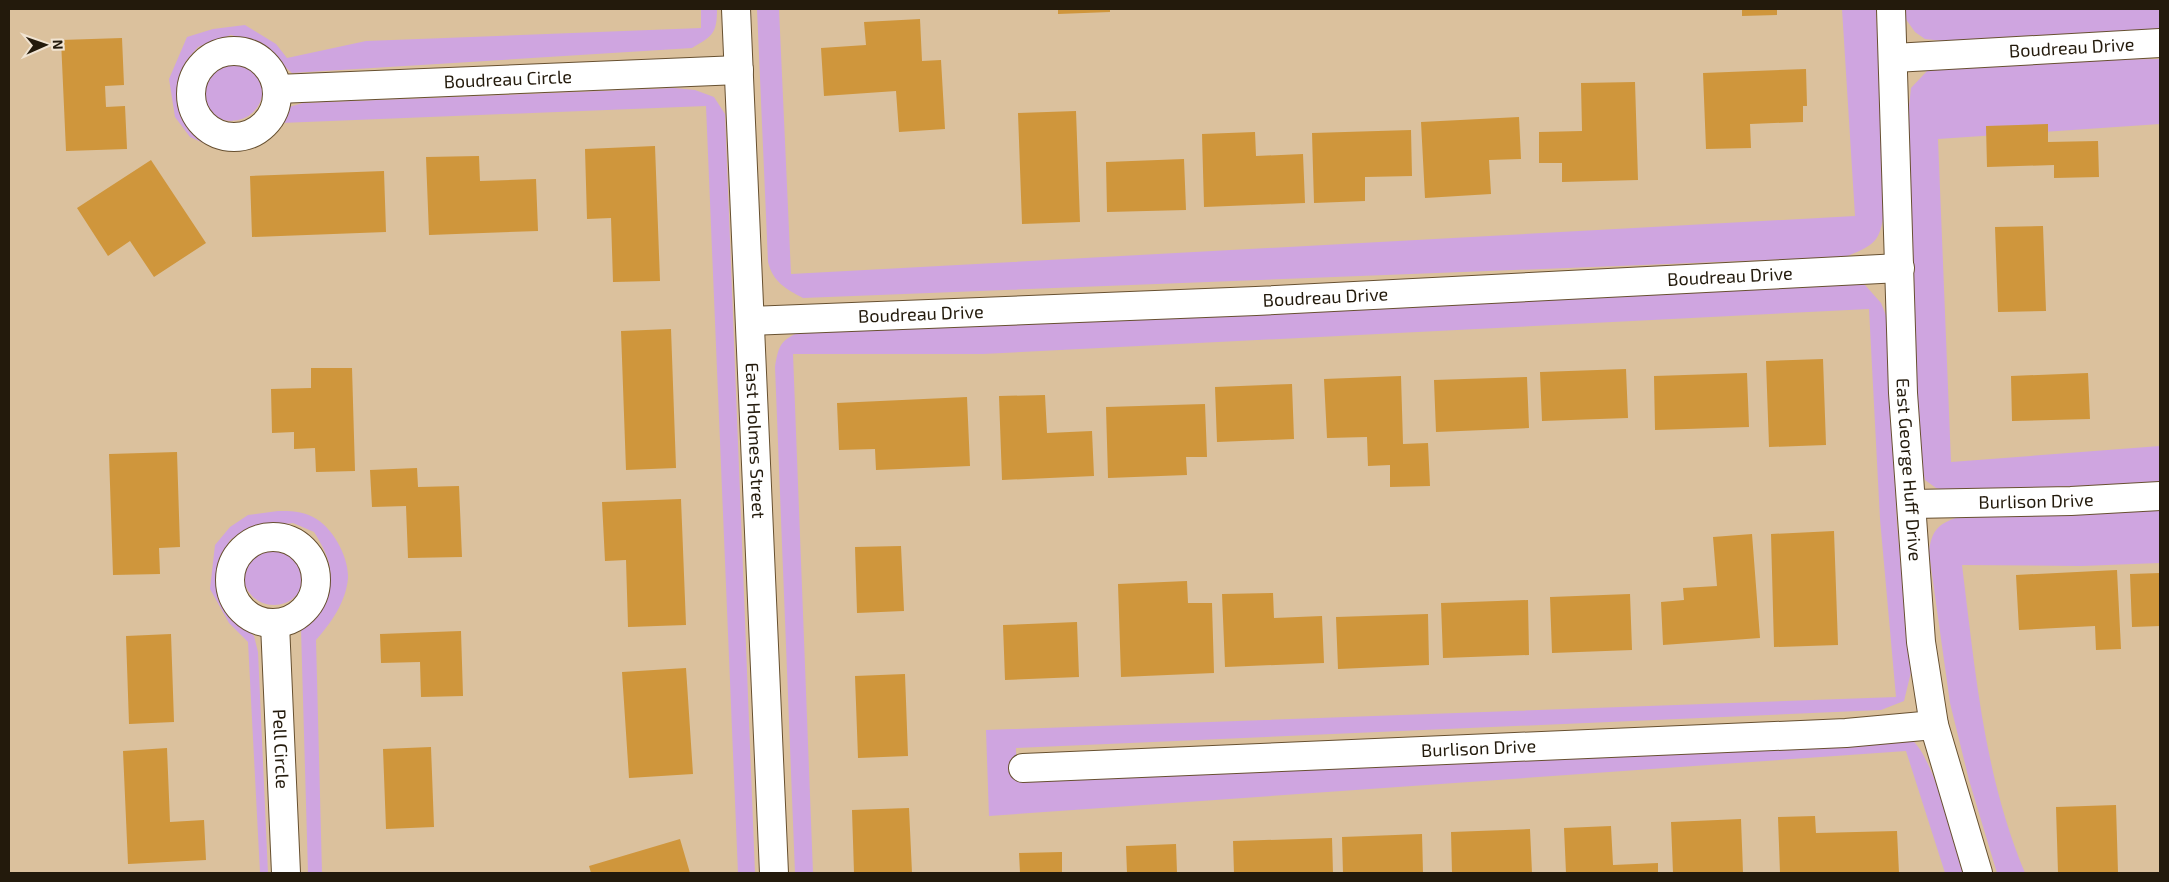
<svg xmlns="http://www.w3.org/2000/svg" width="2169" height="882" font-family="'Exo 2',sans-serif">
<style>
.green{fill:#cfa5e0}
.building{fill:#cf963c}
.lines{fill:none;stroke-linecap:round;stroke-linejoin:round}
.street-casing{stroke:#675030;stroke-width:30}
.street{stroke:#fff;stroke-width:28}
.labels{text-anchor:middle;stroke-width:4;stroke-linejoin:round;paint-order:stroke}
.street-label{font-size:18px;fill:#231a0c;stroke:#f1e4d2}
</style>
<rect width="100%" height="100%" fill="#dbc19d"/>
<!-- green -->
<path class="green" d="M701,9H717C717,33 713,36 692,48L292,73L257,42L231,35L198,47L186,61L181,73L180,96L193,124L214,139L228,142L246,138L263,130L282,109L303,103L674,88L695,90L714,97L725,114L755,873H738L706,106L281,123L266,140L238,148L219,150L190,137L175,117L169,79L187,37L213,29L245,25L276,44L287,58L366,41L701,28Z
M757,9H779L791,274L1855,216L1842,9H1876L1885,206C1880,241 1878,244 1845,257L803,298C786,289 773,282 768,262Z
M1904,9H2160V31L1963,43L1925,39L1915,32L1905,18Z
M199 89a32 32 0 1 1 64 0a32 32 0 1 1-64 0Z
M2160,59V124L1938,139L1951,462L2160,446V483L1946,491L1936,488L1925,480L1919,452L1908,116L1911,88L1928,70L1949,62Z
M1834,282L1865,285L1881,303L1887,318L1897,524L1911,672L1904,701L1881,710L1016,748L1017,780L1912,740C1935,760 1953,841 1963,873H1945L1906,751L989,816L986,730L1896,697L1880,519L1869,309L983,354H793L813,873H795L775,367C779,343 781,340 804,330Z
M2160,507V563L2081,566L1962,565C1975,669 1984,776 2025,873H1997L1969,780L1950,703L1929,553C1931,529 1940,522 1963,516Z
M278,511C291,511 301,511 313,517C332,526 349,557 348,578C346,602 331,623 316,640L322,873H308L301,629C318,609 337,588 328,560C325,550 319,540 314,532L293,523L250,528L230,540L221,559L220,583L227,610L254,636L258,652L268,873H260L248,642L229,623L210,589L215,545L230,527L248,515Z
M243 574a31 31 0 1 1 62 0a31 31 0 1 1-62 0Z"/>
<!-- building -->
<path class="building" d="M1058,9H1110V12L1058,14Z
M1742,9H1777V15L1742,16Z
M920,19L922,61L941,60L945,129L899,132L896,91L824,96L821,48L866,45L864,22Z
M122,38L124,85L105,86L106,107L125,106L127,149L66,151L61,40Z
M1806,69L1807,106H1803V122L1750,124L1751,148L1706,149L1703,73Z
M1635,82L1638,180L1562,182V163H1539V132L1582,131L1581,83Z
M1076,111L1080,222L1022,224L1018,113Z
M1519,117L1521,159L1489,160L1491,194L1425,198L1421,122Z
M2048,124V142L2098,141L2099,177L2054,178V165L1987,167L1986,126Z
M1411,130L1412,176L1365,177V201L1314,203L1312,133Z
M1255,132L1256,156L1303,154L1305,203L1204,207L1202,134Z
M655,146L660,281L613,282L611,218L587,219L585,149Z
M479,156L480,181L536,179L538,231L429,235L426,157Z
M1184,159L1186,210L1107,212L1106,162Z
M151,160L206,243L154,277L130,241L108,256L77,208Z
M384,171L386,232L252,237L250,176Z
M2043,226L2046,311L1998,312L1995,227Z
M671,329L676,468L626,470L621,331Z
M1823,359L1826,445L1769,447L1766,361Z
M311,368H352L355,471L316,472L315,448L294,449V432L272,433L271,389L311,388Z
M1626,369L1628,418L1542,421L1540,372Z
M1747,373L1749,427L1655,430L1654,376Z
M2088,373L2090,419L2012,421L2011,376Z
M1401,376L1403,444L1428,443L1430,486L1390,487V465L1368,466L1367,437L1327,438L1324,379Z
M1527,377L1529,428L1436,432L1434,380Z
M1292,384L1294,439L1217,442L1215,387Z
M1045,395L1047,433L1092,431L1094,476L1002,480L999,396Z
M967,397L970,466L876,470L875,449L839,450L837,403Z
M1205,404L1207,457H1186L1187,475L1108,478L1106,407Z
M177,452L180,547L159,548L160,574L113,575L109,454Z
M417,468L418,487L459,486L462,557L408,558L406,506L372,507L370,470Z
M681,499L686,625L628,627L626,560L605,561L602,502Z
M1834,531L1838,645L1774,647L1771,534Z
M1752,534L1760,638L1663,645L1661,602L1684,600L1683,588L1717,586L1713,537Z
M901,546L904,611L857,613L855,547Z
M2117,570L2121,649L2096,650L2095,626L2019,630L2016,575Z
M2160,573V626L2132,627L2130,574Z
M1187,581L1188,603H1212L1214,673L1121,677L1118,584Z
M1273,593L1274,618L1322,616L1324,663L1225,667L1222,594Z
M1630,594L1632,650L1552,653L1550,597Z
M1528,600L1529,655L1443,658L1441,603Z
M1428,614L1429,665L1338,669L1336,617Z
M1077,622L1079,677L1005,680L1003,625Z
M461,631L463,696L421,697L420,662L381,663L380,634Z
M171,634L174,722L129,724L126,636Z
M686,668L693,774L629,778L622,672Z
M905,674L908,756L858,758L855,676Z
M431,747L434,827L386,829L383,749Z
M167,748L170,822L204,820L206,860L128,864L123,751Z
M2116,805L2118,873H2058L2056,807Z
M909,808L912,873H854L852,810Z
M1815,816L1816,833L1897,831L1899,873H1780L1778,817Z
M1741,819L1743,873H1673L1671,822Z
M1611,826L1613,865L1658,863V873H1566L1564,828Z
M1530,829L1532,873H1452L1451,832Z
M1422,834L1423,873H1343L1342,837Z
M1332,838L1333,873H1234L1233,841Z
M680,839L690,873H591L589,866Z
M1176,844L1177,873H1127L1126,846Z
M1062,852V873H1020L1019,853Z"/>
<g class="lines">
<!-- street casing -->
<g class="street-casing">
<g id="street">
<path id="s1" d="M736,9L774,873"/>
<path id="s2" d="M1891,9L1903,393L1921,642L1934,725L1978,873"/>
<circle cx="234" cy="94" r="43"/>
<path id="s3" d="M1894,58L2160,43"/>
<path id="s4" d="M277,89L739,70"/>
<path id="s5" d="M751,321L1256,301L1900,268"/>
<path id="s6" d="M1912,504L2071,501L2160,496"/>
<circle cx="273" cy="580" r="43"/>
<path id="s7" d="M275,624L286,873"/>
<path id="s8" d="M1023,768L1846,733L1934,725"/>
</g>
</g>
<!-- street -->
<use href="#street" class="street"/>
</g>
<g class="labels">
<!-- street labels -->
<g class="street-label">
<text dy="6" stroke="none"><textPath href="#s3" startOffset="178">Boudreau Drive</textPath></text>
<text dy="6" stroke="none"><textPath href="#s4" startOffset="231">Boudreau Circle</textPath></text>
<text dy="6" stroke="none"><textPath href="#s5" startOffset="980">Boudreau Drive</textPath></text>
<text dy="6" stroke="none"><textPath href="#s5" startOffset="575">Boudreau Drive</textPath></text>
<text dy="6" stroke="none"><textPath href="#s5" startOffset="170">Boudreau Drive</textPath></text>
<text dy="6" stroke="none"><textPath href="#s1" startOffset="432">East Holmes Street</textPath></text>
<text dy="6" stroke="none"><textPath href="#s2" startOffset="461">East George Huff Drive</textPath></text>
<text dy="6" stroke="none"><textPath href="#s6" startOffset="124">Burlison Drive</textPath></text>
<text dy="6" stroke="none"><textPath href="#s8" startOffset="456">Burlison Drive</textPath></text>
<text dy="6" stroke="none"><textPath href="#s7" startOffset="125">Pell Circle</textPath></text>
</g>
</g>
<!-- border -->
<rect width="2169" height="882" fill="none" stroke="#231a0c" stroke-width="20"/>
<!-- north arrow -->
<g transform="translate(45 45) rotate(88)" stroke="#f1e4d2" stroke-width="4" paint-order="stroke">
<path d="M0-4L9 19L0 12L-9 19Z" fill="#231a0c"/>
<text y="-8" font-size="14" font-weight="bold" text-anchor="middle" fill="#231a0c">N</text>
</g>
</svg>
